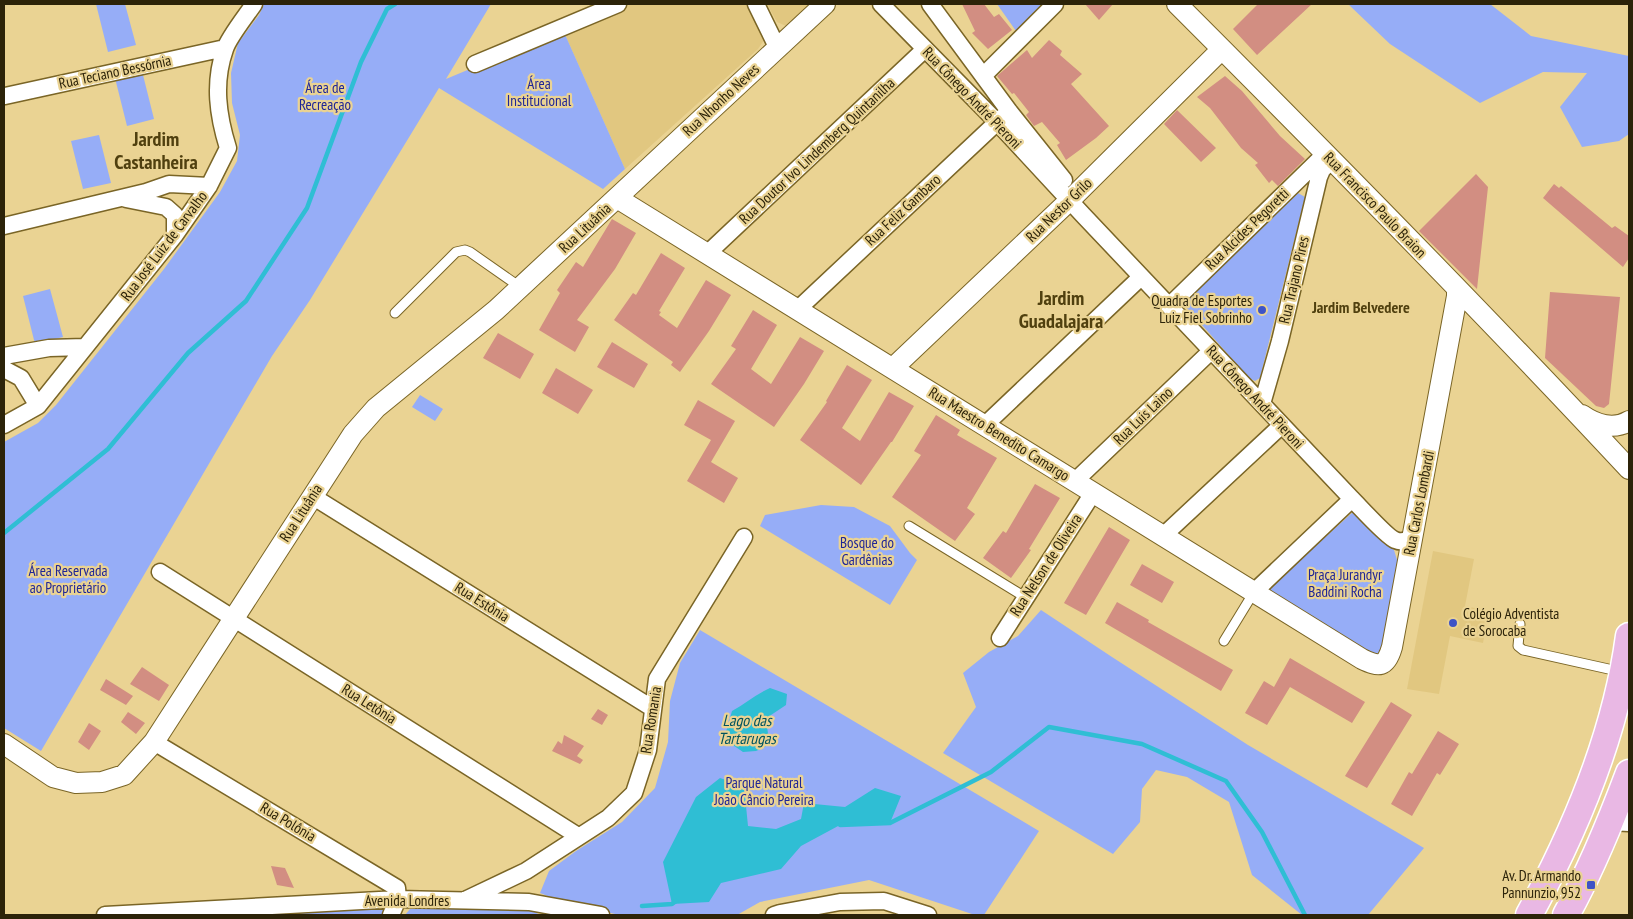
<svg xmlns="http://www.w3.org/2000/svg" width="1633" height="919" font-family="'PT Sans Narrow',sans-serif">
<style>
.built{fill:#e1c780}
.green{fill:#96adf7}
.water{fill:#2fbed4}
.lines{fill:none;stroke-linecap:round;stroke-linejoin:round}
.stream{stroke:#2fbed4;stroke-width:4.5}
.building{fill:#d28e82}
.service-casing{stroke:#7a6526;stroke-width:11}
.minor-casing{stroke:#7a6526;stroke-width:19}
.tertiary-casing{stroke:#7a6526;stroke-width:22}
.primary-casing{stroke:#fff;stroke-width:29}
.service{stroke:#fff;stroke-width:9}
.minor{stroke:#fff;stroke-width:16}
.tertiary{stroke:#fff;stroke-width:20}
.primary{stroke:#e9b8e4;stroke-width:26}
.poi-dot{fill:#3e53c6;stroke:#ead393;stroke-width:2}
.labels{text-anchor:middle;stroke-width:4.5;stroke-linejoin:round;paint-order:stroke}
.street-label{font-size:15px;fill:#2c2309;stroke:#ead393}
.park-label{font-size:15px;fill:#1f2596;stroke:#ead393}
.poi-label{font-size:15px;fill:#2c2309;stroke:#ead393;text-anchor:end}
.neighbourhood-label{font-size:16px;font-weight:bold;fill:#50400f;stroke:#ead393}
.water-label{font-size:16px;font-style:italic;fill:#00535e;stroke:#ead393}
.district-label{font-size:20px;font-weight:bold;fill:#50400f;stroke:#ead393}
</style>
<rect width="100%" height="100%" fill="#ead393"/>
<!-- built -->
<path class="built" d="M632,4H747L764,40L758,49L625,169L563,30Z
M767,4H810L786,26L777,22Z
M1433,551L1474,559L1465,606L1489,611L1483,643L1450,636L1439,694L1407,689Z"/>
<!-- green -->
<path class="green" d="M96,4H125L136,45L108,52Z
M264,4H491L446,79L563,30L625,169L603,189L439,88L310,300L272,356L41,751L4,728V442L38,423L56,405L164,269L220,192L237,161L240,135L232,103L231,73L238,43L259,15Z
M997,4H1043L1016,31Z
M1348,4H1490L1531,36L1629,56V134L1619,141L1582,147L1560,107L1587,73L1543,72L1480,103L1390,44Z
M142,71L154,119L127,126L115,78Z
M99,135L111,183L83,189L71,141Z
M1298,193L1305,197L1260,378L1255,381L1249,378L1186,307L1185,304L1188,298Z
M50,289L63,337L35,344L23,296Z
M420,395L443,409L435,421L412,407Z
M821,505L854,507L890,526L910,553L917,560L890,605L760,526L765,515Z
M1353,512L1394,550L1398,563L1383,645L1378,655L1371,657L1269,591L1270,587Z
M1041,610L1112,657L1248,745L1424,848L1368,915H1302L1252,875L1229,802L1187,777L1156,770L1142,789L1140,822L1113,854L943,753L976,707L963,673L989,652L1018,636Z
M700,630L1039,831L984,915H975L869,880L760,902L737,915H620L568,904L540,893L549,871L576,851L622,822L655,788L668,742L670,701L680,663Z
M395,901L389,915H209Z
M526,907L540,915H405L410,909Z"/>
<!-- water -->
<path class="water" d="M770,688L787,694L786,705L771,715L767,727L769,739L765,747L756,751L743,752L724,739L732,711C745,704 756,694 770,688Z
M720,778L744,786L748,826L776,829L801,819L804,803L845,807L875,788L901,796L890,823L840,825L801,846L781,869L721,883L709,902L672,904L663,862L696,797Z"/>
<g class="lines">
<!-- stream -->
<path class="stream" d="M4,533L108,449L188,353L246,301L307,208L361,62L387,9L395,4
M840,825L890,823L991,772L1049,727L1142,744L1226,781L1262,832L1305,915
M642,906L672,904L676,901"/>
</g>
<!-- building -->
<path class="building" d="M962,4H984L994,17L999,14L1012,30L988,49L972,33L975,31Z
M1085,4H1113L1099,20Z
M1258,4H1312L1257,55L1233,29Z
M1049,40L1062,51L1060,55L1082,74L1071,84L1109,126L1096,138L1066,160L1057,145L1060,143L1042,122L1034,126L1026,115L1029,112L1014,93L1012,94L997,76L1027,50L1032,58Z
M1225,76L1242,91L1280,136L1305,159L1278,186L1272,180L1269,183L1255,165L1258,163L1241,148L1210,108L1197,97Z
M1177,110L1216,148L1201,162L1164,124Z
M1476,174L1488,187L1477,289L1419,231Z
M1554,184L1559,188L1561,186L1612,228L1615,226L1629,236V258L1623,267L1543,198Z
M612,219L636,233L615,269L577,320L589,327L575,352L539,330L560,293L557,290L576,262L583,267Z
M661,253L685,268L659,311L661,312L659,315L677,328L706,280L731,295L709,331L680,372L671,365L673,362L614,320L633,293L636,295Z
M1550,292L1620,297L1609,404L1604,408L1596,406L1545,358Z
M753,310L777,325L751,369L771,384L800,337L824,351L804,384L774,427L711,384L736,349L731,346Z
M498,333L534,354L520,379L483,358Z
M612,342L648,364L634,388L597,367Z
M847,365L872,380L842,428L860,441L889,392L914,406L892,442H891L861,485L800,440L827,402L826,401Z
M556,368L593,390L578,414L542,393Z
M698,400L735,421L711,462L738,478L724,503L687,481L711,440L684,425Z
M936,415L960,430L957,435L997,458L967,508L975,514L955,541L892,497L921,455L914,451Z
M1035,484L1060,498L1029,549L1031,550L1011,578L983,558L1003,531L1006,533Z
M1109,527L1130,540L1086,615L1064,603Z
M1142,564L1174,582L1162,603L1130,585Z
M1117,602L1149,620L1148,622L1233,670L1221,691L1105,623Z
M1290,658L1365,702L1352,723L1290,687L1267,725L1245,713L1264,681L1274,687Z
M142,667L169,685L159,701L130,684Z
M106,679L133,696L126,705L100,690Z
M1391,702L1412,715L1367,788L1345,776Z
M598,709L608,715L602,725L591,719Z
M128,712L145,723L136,734L121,722Z
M89,723L101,731L89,750L78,742Z
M1438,731L1459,744L1440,775L1437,773L1412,816L1391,804L1409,772L1412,774Z
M564,735L584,746L577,756L583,760L580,764L552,751L558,741L562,744Z
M271,866L285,868L294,888L277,885Z"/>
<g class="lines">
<!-- service casing -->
<g class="service-casing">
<path id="service" d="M395,313L456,252L465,250L470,252L520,287
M909,526L1025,597
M1520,624L1518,646L1523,650L1622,672
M1224,641L1254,592"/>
</g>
<!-- minor casing -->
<g class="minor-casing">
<path id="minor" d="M756,4L777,47
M881,4L996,121L1083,215L1352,499C1360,507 1387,537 1395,540C1402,543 1408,541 1412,535
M930,4L1009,111L1064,180
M475,64L618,4
M983,76L1055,4
M5,96L225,48
M126,199L166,207L175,215V235
M4,226L146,192L169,184L209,186
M708,253L925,49
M1169,306L1326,153
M797,310L1009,111
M4,356L49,348L85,347
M4,369L21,378L38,406
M1262,404L1280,341L1319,177L1322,170L1332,159
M4,425L38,406L175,235L209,186L228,148C218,116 213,83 225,49C229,37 246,16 254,4
M985,425L1141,277
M1075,481L1211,351
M312,496L652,708
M1164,535L1282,425
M160,572L578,836
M1254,592L1352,499
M1000,638L1093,493
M154,742L397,888L398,899L391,915
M1609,822L1629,823
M467,899L526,871L608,818L634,793L648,750L657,679L744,537
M105,915L398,899L529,902L601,915
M774,915L780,913L840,902L884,901L928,915"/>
</g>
<!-- tertiary casing -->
<g class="tertiary-casing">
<path id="tertiary" d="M1177,4C1330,157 1482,311 1629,469
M617,198L1362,659C1379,667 1386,668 1392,647L1457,296V290
M893,368L1070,200L1222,49
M1582,415C1596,425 1614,430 1629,421
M4,744L53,777L76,783L102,782L124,775L154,742L353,434L376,408L496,310L825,4"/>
</g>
<!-- primary casing -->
<g class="primary-casing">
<path id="primary" d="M1529,915C1576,829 1616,734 1629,636
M1566,915C1591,870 1611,821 1629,773"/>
</g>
<!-- service -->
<use href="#service" class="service"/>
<!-- minor -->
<use href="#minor" class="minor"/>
<!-- tertiary -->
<use href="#tertiary" class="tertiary"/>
<!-- primary -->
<use href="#primary" class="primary"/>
</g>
<!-- markers -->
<g class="poi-dot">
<circle cx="1262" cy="310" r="5"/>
<circle cx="1453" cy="623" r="5"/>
<rect x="1586" y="880" width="10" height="10" rx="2.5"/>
</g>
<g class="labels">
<!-- street labels -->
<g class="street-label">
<text transform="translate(115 72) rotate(-12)" y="5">Rua Teciano Bessórnia</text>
<text transform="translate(972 98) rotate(46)" y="5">Rua Cônego André Pieroni</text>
<text transform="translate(721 100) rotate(-43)" y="5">Rua Nhonho Neves</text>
<text transform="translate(817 151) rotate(-43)" y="5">Rua Doutor Ivo Lindemberg Quintanilha</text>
<text transform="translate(1375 205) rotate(46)" y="5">Rua Francisco Paulo Braion</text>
<text transform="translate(903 210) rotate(-43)" y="5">Rua Feliz Gambaro</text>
<text transform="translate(1059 210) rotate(-44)" y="5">Rua Nestor Grilo</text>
<text transform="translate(585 228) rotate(-43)" y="5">Rua Lituânia</text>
<text transform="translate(1247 229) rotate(-44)" y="5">Rua Alcides Pegoretti</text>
<text transform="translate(164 246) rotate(-53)" y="5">Rua José Luiz de Carvalho</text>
<text transform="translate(1294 280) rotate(-77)" y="5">Rua Trajano Pires</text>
<text transform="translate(1255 397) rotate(47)" y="5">Rua Cônego André Pieroni</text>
<text transform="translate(1143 416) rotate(-44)" y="5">Rua Luis Laino</text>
<text transform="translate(999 434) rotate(32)" y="5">Rua Maestro Benedito Camargo</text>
<text transform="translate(1419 503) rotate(-79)" y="5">Rua Carlos Lombardi</text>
<text transform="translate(301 513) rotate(-57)" y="5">Rua Lituânia</text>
<text transform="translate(1046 565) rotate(-57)" y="5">Rua Nelson de Oliveira</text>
<text transform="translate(482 602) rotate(32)" y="5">Rua Estônia</text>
<text transform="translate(369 704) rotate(32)" y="5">Rua Letônia</text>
<text transform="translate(651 720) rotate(-81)" y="5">Rua Romania</text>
<text transform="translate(288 822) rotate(31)" y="5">Rua Polônia</text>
<text x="407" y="906">Avenida Londres</text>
</g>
<!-- park labels -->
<g class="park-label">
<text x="539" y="89">Área<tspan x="539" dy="17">Institucional</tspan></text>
<text x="325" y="93">Área de<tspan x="325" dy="17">Recreação</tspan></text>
<text x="867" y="548">Bosque do<tspan x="867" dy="17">Gardênias</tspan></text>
<text x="68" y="576">Área Reservada<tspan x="68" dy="17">ao Proprietário</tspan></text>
<text x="1345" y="580">Praça Jurandyr<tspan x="1345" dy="17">Baddini Rocha</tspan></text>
<text x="764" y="788">Parque Natural<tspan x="764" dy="17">João Câncio Pereira</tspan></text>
</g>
<!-- poi labels -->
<g class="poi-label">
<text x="1252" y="306">Quadra de Esportes<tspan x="1252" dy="17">Luiz Fiel Sobrinho</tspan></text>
<text x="1463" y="619" text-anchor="start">Colégio Adventista<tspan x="1463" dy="17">de Sorocaba</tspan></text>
<text x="1581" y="881">Av. Dr. Armando<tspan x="1581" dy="17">Pannunzio, 952</tspan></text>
</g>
<!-- neighbourhood labels -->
<g class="neighbourhood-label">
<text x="1361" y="313">Jardim Belvedere</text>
</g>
<!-- water labels -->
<g class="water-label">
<text x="747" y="726">Lago das<tspan x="747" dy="18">Tartarugas</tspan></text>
</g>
<!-- district labels -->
<g class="district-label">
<text x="156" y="146">Jardim<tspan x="156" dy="23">Castanheira</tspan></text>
<text x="1061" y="305">Jardim<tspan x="1061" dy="23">Guadalajara</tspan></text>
</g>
</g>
<!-- border -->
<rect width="1633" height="919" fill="none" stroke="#2c2309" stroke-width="10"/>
</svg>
